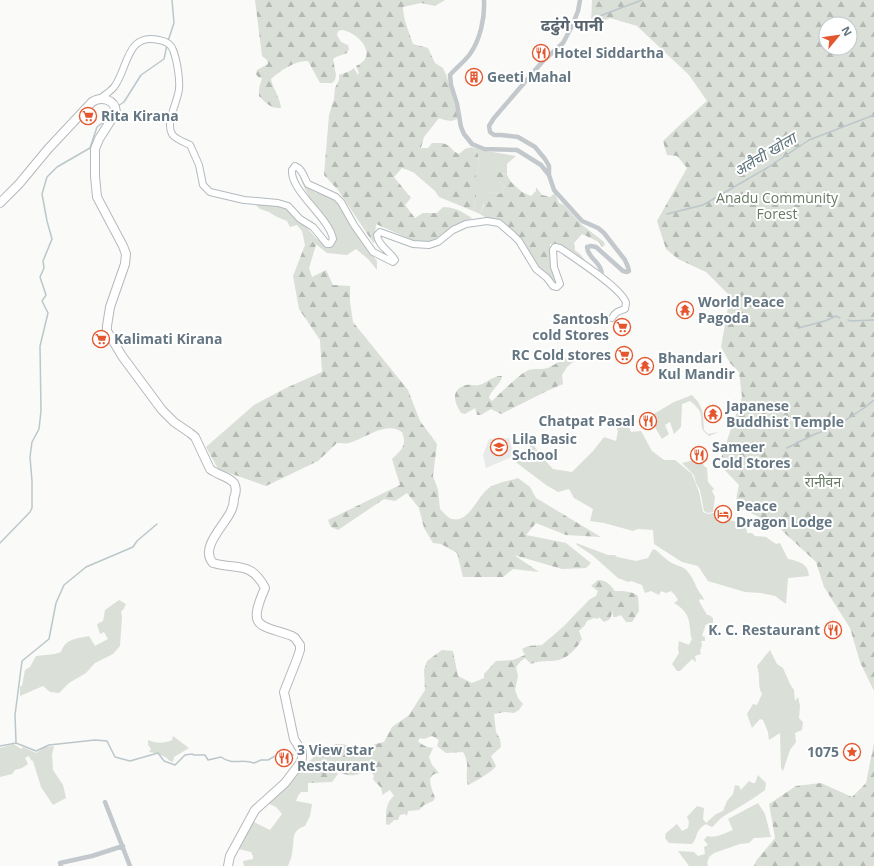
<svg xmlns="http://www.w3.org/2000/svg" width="874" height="866" font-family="'Open Sans','Noto Sans Devanagari',sans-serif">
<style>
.built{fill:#e8e9e9}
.grass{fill:#dadfd7}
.forest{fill:url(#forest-firs);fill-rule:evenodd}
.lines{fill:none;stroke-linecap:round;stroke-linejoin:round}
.stream{stroke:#bbc7cb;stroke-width:1.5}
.secondary-casing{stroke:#b3babf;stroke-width:8}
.highway-casing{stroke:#b4b9bd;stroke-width:10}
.street{stroke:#c3c8cc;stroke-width:4.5}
.secondary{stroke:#fff;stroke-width:6}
.highway{stroke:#fff;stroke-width:8}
.labels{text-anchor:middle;stroke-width:4;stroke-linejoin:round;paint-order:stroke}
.poi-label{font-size:14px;font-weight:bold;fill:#657683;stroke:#fff;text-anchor:start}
.park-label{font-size:14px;fill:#687a64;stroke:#fff}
.water-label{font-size:15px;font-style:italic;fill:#60757c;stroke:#fff}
.quarter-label{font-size:16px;font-weight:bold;fill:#57646e;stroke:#fff}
</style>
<defs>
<pattern id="forest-firs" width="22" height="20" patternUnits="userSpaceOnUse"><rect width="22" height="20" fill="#dadfd7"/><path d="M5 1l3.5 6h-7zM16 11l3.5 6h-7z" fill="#b4b9b4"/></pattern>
</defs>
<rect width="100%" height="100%" fill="#fafaf8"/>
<!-- built -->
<path class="built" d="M509,438L514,456L486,468L483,455L489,439Z"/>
<!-- grass -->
<path class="grass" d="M472,147L481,150L516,156L507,164V175L503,173L499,181L505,187L500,194L488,192L480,214L473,211L476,199V174L479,166L478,154Z
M300,171L304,183L311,190L317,193H325L333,198L341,207L367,249L377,261V270L368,259L356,249L347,255L327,253L312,241L305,245L302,231L297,225L290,227L287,221L277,217L269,212L260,209L256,205L260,204L284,207L307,228L316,238L327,246L337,240C334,230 328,224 322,215C312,202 303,189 299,173Z
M692,395C704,407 703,414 704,430L708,434L719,432L709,436C700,429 702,427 701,416C700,409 695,405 690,401L682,404L681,427L674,434L670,422L665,425L669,434L662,439L653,424L652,415L674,402Z
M626,419L631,432L641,431L652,451L664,460H675L692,474L699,492L703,512L708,514L714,513L729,520L746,524L747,533H752L755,536L766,537L776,544L780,543L788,559C800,562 808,563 809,576L788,578L786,604L775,596L761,593L745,592L708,581L698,566L682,562L654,544L653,530L638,529L633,531L604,523L590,521L593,509L574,498L569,489L558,492L546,485L513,460L517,453L528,450L532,443L541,456L553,469L572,472L593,451L604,437L616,441L618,431L617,429L621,420Z
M694,460L702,462L704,466L707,468L708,482L714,489L712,491L715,497L713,512L708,513L704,511L700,490L696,483L694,475L682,463Z
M576,543L608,555H615L617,557L636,561L648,558L653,549C659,551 660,555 665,558C670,563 676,565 682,567C690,571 694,582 698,590C700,594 703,596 704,600L700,599L699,601L707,615H709L713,618V623L709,626L706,624L702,636L705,637V641H701L702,645L700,651L701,654L695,656L696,662L692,659L680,671H677L672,664L679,653L678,649L679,641L689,645L692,639L691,637C689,619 690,613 674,603L678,600L675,595L671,591L666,593L661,591L659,595L651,591L645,593L642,585L631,581L628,582L618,578L592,555L577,545Z
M119,600L126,604L123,610L121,611L122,617L120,646L113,654L95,663L86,673L69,683L59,693L50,692L43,686L20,696V686H22L25,670L30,667L36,656L55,654L61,652C66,638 76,639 89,636L95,646L108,639L104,632L100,634L97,624L103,621L105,610Z
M770,650L777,664L783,668L790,684L794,690L795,701L798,697L800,706L799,718L803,722L802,730L795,733L796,742L790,750L783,771L781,768L780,733L769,740L768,732L763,720L760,719L752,728L747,714L753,704L757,705L762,694C757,686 761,677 757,666Z
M173,736L189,748L174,757L173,762C168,761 169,759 165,757C162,755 152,752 149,752L151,749L148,745V740C155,743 164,744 172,740Z
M14,744L21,749L23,747L36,753L45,747L54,746L52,755L53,770L63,785L66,798L53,805L41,787L33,761L31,760L29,756L25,758L28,764L22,768L15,770L12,774L0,777V748Z
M308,762V792H301L298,796L296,801L312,804L310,816L305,826C290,831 295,840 292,853C292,858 289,862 288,866H244L243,861L253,859V856L251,852L239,849L242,838L252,821L270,830L282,814L276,807L267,803L294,773Z
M758,775L766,783L765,790C752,800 738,808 724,816C720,818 716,824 712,827L706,824C694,831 699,836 692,844L669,843L665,838L666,833L677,824L682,831L688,828L689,822L687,817L697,806L704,808L703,819L706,823L716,814L723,811L727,801L733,794L735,785L739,786L741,790L748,782L750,781L752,783H755Z
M758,803L765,814L771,837L754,838L749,843L740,844L714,853L709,857L707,863L708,866H689C686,861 682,857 678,851L694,852L698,856L705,854L704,847L708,845L704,840L707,836C715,839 725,833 733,830L728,819Z"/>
<!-- forest -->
<path class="forest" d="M255,0H445L435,6L421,3L403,7C403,19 409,32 413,44L428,48L435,63L443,68L447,77L457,114V119L451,121C447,120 443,120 439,118L424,137L421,148H428L432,143C438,143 444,142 449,146C452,149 454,152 459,154L465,149L472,147L478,154L479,166L476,174V199L473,211L439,197L435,191L413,172L402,168L394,177L411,198L405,205L415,218L423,213H437L443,207C456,207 462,212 472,218L442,234L430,243L414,241L376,224L374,244L338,190L324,175L329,115L334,99L335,88L339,80V75L350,71L354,68L358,75L359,73L356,66C380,56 358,32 342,30L338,31L337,35L341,42L348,45L349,49L347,53L336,57L333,59L336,75L335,80L332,83H320L308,61C295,60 280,71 271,79C273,89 280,97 281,108C271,109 266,103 259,96V88L262,78L258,77L256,74L257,70L268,64L267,60L262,56Z
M592,0H874V691L860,662L850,628L824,587L816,562L776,525L742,509L736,500L739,485L719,464L742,397L739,372L730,363L721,347L730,296L706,272L678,259L666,249L657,221L687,168L677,156L667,155L663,141L682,123L707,101L689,75L637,26L610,18L591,26ZM826,24H850V48H826Z
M493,170L507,175L511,182L522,192L531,196L536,191V187L542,195L550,197L555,193L559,203L564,205L581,224L604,242L605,245L602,247L599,242L582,234L574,243L575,250L580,254L589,265L556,245L550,244L551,260L556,281L553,280L546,273L534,265L510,228L497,222L495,218L490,220L480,214L484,205L481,194L488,192L500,194L505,187L499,181L492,180Z
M312,241L316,245L309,268L312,277L326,270L333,285L350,286V302L353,322L408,390L420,421L437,444L433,476L438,490L440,509C443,512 448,518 452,519C470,523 477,496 489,488C497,482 509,481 518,478L530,487L536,498L601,537L566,535L536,523L526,535L566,543L591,563L586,568L562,569L514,555L539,572L513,569L503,577H463L457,553L441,544L433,543L424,528L419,508L407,493L395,501L384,499L338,530L331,527L328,520L400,485L392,459C402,449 407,446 402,432C385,421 367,438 349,443C346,444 341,443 337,443L318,461L266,486L218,469L206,447L254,405L286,388L322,372L320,340L299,309L293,276L305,245Z
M570,356L577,359L567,367L562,375L563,384L547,391L501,414L491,409L481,415H477L475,408L465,414L461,413C454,402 450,390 466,385C470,384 474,386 479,385C487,383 493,375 502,376C501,385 491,389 489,398L492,401C500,394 520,373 529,370C535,368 541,370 548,368Z
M598,580C607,580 610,585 615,591C623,591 632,591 638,596L639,611L632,622H626L621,615L616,617H613V611L610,619L604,622L599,617L598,619L594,618L587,621L585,625L579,631L582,639C577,648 569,657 559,660C549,662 540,660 531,664L525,658L521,661L516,667L518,676L515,690L518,698L523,704L519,710L514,713L505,712L494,714L496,732L500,739L501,747L491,756L496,766C493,771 475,782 468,785C464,773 471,765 463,752L446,753L437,746L439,740L432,736L424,739L420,738L418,741C423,746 427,747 433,748L429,757L432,765L439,773C424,775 432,788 435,798L433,801L424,805L419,810L408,811L407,816L405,814L400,815L398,820H394L389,825L386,824C386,814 385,803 394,796L390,790L382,795C383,786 377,785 373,779L374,776L372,773L368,772L364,768L361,769L359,774C349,777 346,774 336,772L338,774L332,782L308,783V762L313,758L316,752C324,751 327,748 334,745C344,741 356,749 364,754L372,745L384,742L392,727L409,715L425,690L424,670L427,661L442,650L453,651L458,676L472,683L484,678V674L496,661L513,660L525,655L522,649L528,646L542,645L564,626L590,599L596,596L598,591L591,586Z
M874,743V866H754L756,861L775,838L769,804L796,786L821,783L852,797L866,783Z"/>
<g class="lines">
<!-- stream -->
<path class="stream" d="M597,17L642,0
M168,41L174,23L172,0
M118,106L124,102L141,75L164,59L167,45
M667,214L703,205L767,168L809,140L874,115
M848,320L851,321L874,320
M798,328L825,321L836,316L840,318
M787,448L813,435L840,424L864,408L874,400
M0,543L30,512L32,508V481L30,457L32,442L39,429L41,411L40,346L48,313L42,301L46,295L40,277L44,268L43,261L52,239L47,221L42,194L47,177L57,167L90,148L97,127L106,120
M16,742L15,715L22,661L49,639L56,603L64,585L86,567L133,547L137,541L157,524
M0,746L16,743L36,751L49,745L95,740L107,741L115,757L130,761L158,753L164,761L175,765L185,755L192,754L194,755H205L208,760L221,757C233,766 241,758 254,763L261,760H268L284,751L293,755"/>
<!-- secondary casing -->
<g class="secondary-casing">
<path id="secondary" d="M100,99C104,95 110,92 114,87C128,69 126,32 159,40C165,41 171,44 173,50C177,60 180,79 179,89C178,101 165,123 172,134C175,139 184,142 190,145L191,147L199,165L203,185L210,192L244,200L278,203L288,206L300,219L313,227L327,244H330L333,239C329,217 290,191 292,170L295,166C303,169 304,178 308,184L336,197L341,202L354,225L373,252L393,262L395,260C390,251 378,246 377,235L380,232L413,244L429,245L438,242L453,230L466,224L487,221L499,223L513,235L519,241L536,269L547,278L553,286L557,287L560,284L554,267L553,250L555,247L560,248C573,257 623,289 626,303C626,304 625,309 625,309C619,311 615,312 612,318"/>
</g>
<!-- highway casing -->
<g class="highway-casing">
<path id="highway" d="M0,203L19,184L48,149L92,102C101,96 115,99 116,112L99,139L95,149V176L97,197L123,246L126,254L125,264L110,307L107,326V331L122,356L162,410L174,422L190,433L195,437L210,469C217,475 228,476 234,483C237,488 236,493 234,498C234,502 233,507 231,511C225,525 199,548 213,563C238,570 251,561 265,588C247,629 259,624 292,636L295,638L300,645V650L297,659L284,692L294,739L302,752V758L301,762L285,783L255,810L230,856L228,866"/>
</g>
<!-- street -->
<path class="street" d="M484,0C485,18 480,40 470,54C464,62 456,68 450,75L451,85L457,104L461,127L464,134L472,144L484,149L517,150L541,165L549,175
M580,0L578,11L572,26L563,43L543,61L494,118L489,126L490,132L494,135H501L518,137L535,147L545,159L549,166V175L554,190L582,221L598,228L604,233L625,260L628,267L629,271L627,272L623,271L596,247L591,246L587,247C588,260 603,261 602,278
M105,802L130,866
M61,866L60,863L92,856L123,846"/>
<!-- secondary -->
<use href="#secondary" class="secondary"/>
<!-- highway -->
<use href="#highway" class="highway"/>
</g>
<!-- icons -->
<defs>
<g id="restaurant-ring" transform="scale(0.9)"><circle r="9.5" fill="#fff" stroke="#e4572e" stroke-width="1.5"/><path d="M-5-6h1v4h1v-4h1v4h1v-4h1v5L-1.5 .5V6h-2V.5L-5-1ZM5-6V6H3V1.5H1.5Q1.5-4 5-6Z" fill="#e4572e"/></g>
<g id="building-ring" transform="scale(0.9)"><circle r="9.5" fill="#fff" stroke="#e4572e" stroke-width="1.5"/><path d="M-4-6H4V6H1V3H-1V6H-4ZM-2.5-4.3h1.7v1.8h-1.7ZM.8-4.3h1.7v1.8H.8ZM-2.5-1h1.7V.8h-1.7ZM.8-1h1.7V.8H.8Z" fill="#e4572e"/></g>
<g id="supermarket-ring" transform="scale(0.9)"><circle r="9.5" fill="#fff" stroke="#e4572e" stroke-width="1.5"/><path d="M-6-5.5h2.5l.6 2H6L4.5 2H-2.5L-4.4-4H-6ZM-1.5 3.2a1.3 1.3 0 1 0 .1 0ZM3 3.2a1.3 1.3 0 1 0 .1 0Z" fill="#e4572e"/></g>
<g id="temple-ring" transform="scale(0.9)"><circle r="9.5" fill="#fff" stroke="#e4572e" stroke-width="1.5"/><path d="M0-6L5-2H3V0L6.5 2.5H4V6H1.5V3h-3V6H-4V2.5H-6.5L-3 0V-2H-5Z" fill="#e4572e"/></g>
<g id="school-ring" transform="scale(0.9)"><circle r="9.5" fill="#fff" stroke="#e4572e" stroke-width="1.5"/><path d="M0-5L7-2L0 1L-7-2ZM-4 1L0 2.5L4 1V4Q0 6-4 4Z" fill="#e4572e"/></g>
<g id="hotel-ring" transform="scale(0.9)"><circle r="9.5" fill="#fff" stroke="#e4572e" stroke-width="1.5"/><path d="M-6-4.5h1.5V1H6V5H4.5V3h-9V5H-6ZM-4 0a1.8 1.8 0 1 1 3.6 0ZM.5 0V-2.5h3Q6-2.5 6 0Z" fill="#e4572e"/></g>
<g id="sight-ring" transform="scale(0.9)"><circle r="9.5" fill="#fff" stroke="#e4572e" stroke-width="1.5"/><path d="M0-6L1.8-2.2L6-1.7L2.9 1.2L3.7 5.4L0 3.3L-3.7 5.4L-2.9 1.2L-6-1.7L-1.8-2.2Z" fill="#e4572e"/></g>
</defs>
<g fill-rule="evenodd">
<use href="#restaurant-ring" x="541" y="53"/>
<use href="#building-ring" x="474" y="77"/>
<use href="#supermarket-ring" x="88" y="116"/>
<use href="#temple-ring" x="685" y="310"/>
<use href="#supermarket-ring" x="622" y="327"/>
<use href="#supermarket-ring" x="101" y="339"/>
<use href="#supermarket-ring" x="624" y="355"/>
<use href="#temple-ring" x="645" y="366"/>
<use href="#temple-ring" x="713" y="414"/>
<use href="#restaurant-ring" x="648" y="421"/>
<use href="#school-ring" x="499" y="447"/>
<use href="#restaurant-ring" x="699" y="455"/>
<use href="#hotel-ring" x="723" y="514"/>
<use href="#restaurant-ring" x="833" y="630"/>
<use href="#sight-ring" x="852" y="752"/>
<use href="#restaurant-ring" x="284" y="758"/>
</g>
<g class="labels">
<!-- poi labels -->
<g class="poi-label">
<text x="554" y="58">Hotel Siddartha</text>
<text x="487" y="82">Geeti Mahal</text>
<text x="101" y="121">Rita Kirana</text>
<text x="698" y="307">World Peace<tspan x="698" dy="16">Pagoda</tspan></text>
<text x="609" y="324" text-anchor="end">Santosh<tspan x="609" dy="16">cold Stores</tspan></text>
<text x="114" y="344">Kalimati Kirana</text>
<text x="611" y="360" text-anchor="end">RC Cold stores</text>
<text x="658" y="363">Bhandari<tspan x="658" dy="16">Kul Mandir</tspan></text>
<text x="726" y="411">Japanese<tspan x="726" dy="16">Buddhist Temple</tspan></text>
<text x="635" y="426" text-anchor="end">Chatpat Pasal</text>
<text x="512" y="444">Lila Basic<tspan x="512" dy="16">School</tspan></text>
<text x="712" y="452">Sameer<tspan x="712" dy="16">Cold Stores</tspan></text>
<text x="736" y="511">Peace<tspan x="736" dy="16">Dragon Lodge</tspan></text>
<text x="820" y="635" text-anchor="end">K. C. Restaurant</text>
<text x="297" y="755">3 View star<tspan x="297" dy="16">Restaurant</tspan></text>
<text x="839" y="757" text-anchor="end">1075</text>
</g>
<!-- park labels -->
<g class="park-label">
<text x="777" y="203">Anadu Community<tspan x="777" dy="16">Forest</tspan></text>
<text x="823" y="487">रानीवन</text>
</g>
<!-- water labels -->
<g class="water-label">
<text transform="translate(765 155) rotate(-31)" y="5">अलैची खोला</text>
</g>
<!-- quarter labels -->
<g class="quarter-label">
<text x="572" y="31">ढढुंगे पानी</text>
</g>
</g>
<!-- north arrow -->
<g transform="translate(838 36) rotate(61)"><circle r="19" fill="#ffffff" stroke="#c1c8cd"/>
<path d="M0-3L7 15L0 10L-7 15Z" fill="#e4572e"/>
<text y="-6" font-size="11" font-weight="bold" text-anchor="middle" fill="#657683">N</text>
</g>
</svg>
